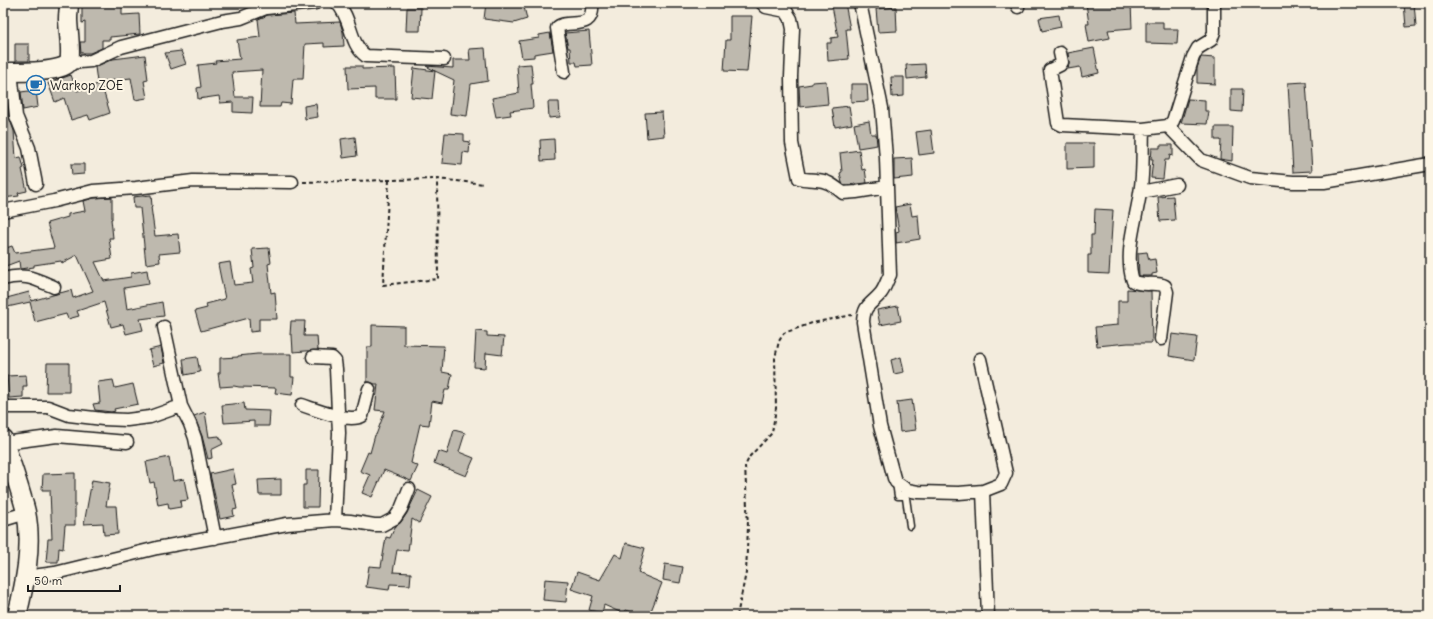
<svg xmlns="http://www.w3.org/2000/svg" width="1433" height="619" font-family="Delius,sans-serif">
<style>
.building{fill:#beb9ae;stroke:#1c1c1c}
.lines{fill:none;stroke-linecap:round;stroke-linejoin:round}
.service-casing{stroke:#1c1c1c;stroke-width:9}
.minor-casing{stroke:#1c1c1c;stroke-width:15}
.secondary-casing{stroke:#1c1c1c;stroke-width:21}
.path{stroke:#1c1c1c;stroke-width:2;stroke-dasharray:4 3;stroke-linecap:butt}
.service{stroke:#fcf5e5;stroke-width:6}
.minor{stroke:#fcf5e5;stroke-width:12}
.secondary{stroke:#fcf5e5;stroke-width:18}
.labels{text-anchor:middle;stroke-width:4;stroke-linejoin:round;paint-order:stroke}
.poi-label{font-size:13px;fill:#1c1c1c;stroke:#fcf5e5;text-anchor:start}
</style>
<rect width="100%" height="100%" fill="#f3ecdd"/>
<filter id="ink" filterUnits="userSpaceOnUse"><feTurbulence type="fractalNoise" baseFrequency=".025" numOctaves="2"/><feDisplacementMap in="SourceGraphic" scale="8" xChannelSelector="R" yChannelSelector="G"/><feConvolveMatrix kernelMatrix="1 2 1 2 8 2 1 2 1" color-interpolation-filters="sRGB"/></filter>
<g filter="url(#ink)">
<!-- building -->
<path class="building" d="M82,3H122V15L139,14L140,34L110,37V40H102V48L90,53H81L80,42H85V22L82,23Z
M486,3H506L505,7L523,3L527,19L514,23L484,19Z
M845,3L850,29H846L849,59L828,61L827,43H831V38L838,37L832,6Z
M1086,3H1131L1132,28L1108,30L1110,38L1089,42L1086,24H1089Z
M1404,3H1414L1416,26L1406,27Z
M896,7L897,31L878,32L876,9Z
M407,8H421L420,31H406Z
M294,13L295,24L340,22L343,32L344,46L324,47V43L305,44L303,79H293L291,104L281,103L280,107H260L262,70L232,72L235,97H253L252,113L233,112V102L220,103L219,96L198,99L197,88L201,87L198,65L216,63L215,61L240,59L237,40L260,37L258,19L268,15Z
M1059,15L1061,27L1042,31L1039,18Z
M730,16H752L747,72L724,71L726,40H730Z
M1146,22H1163V29H1178L1177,44L1146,43Z
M589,31L592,65L577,66L576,62H571L570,48H568L565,33Z
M550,33L553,51L534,54V57L522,58L519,41L539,38V35Z
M15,44H29V61H15Z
M485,48L488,81L471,84L467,116L450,114L454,80L435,71L432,99L411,97L414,68L435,71L426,66L453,68V60H470L469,49Z
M1094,48L1099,73L1082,77L1080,67L1068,69L1069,63L1068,53Z
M181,51L186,64L171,69L165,53Z
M145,55L148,80L144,81L147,98L135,100L131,78L97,82L95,67L113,59Z
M1201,57L1215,58V84L1197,83V68Z
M531,64L533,84H531L533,108L510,111L511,115L496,117L492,98L519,93L517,65Z
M925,64L926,77L907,79L906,65Z
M347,66H362V69L395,68L396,99H375V88L348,89Z
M71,75L77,91L101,83L110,113L90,120L88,115L71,120L64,98L55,102L48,83Z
M891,77H904V96L892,97Z
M826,81L828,104L800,107L799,86L812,84V82Z
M1306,82L1312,171L1293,172L1288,83Z
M851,84H867L868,101L851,102Z
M3,85H5L9,117L14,131L16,158L21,157L24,168L22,169L27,191L18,193L19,196L3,198Z
M1231,89H1243L1242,112L1231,111Z
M36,90L38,107L23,110L21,92Z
M1188,99L1205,100V111H1209L1207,124L1181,123Z
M548,102H559L560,117L549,118Z
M316,104L318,117L305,119L304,106Z
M849,106L852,124L835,127L832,108Z
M662,112L664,136L647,138L645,113Z
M869,121L871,134H876L877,145L858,148L854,124Z
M1215,127H1233L1232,161L1220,159L1221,140H1215Z
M931,130L934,153L919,155L916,132Z
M445,133L464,134V141L470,142L469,153L463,152L462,165L442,163Z
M355,137L357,156L343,158L341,139Z
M554,139L555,160L541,161L540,140Z
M1067,143H1094V168L1067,169Z
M1160,145H1173V156L1170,155L1169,160H1165L1163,179L1151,178L1153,159H1151L1152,148H1160Z
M859,150L862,170L865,169L867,183L845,185L842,183L840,173L842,172L840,153Z
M912,158L913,177L894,179V159Z
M71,164H84V174L72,175Z
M151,195L152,206L151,207L155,236L178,234L180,252L159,254L160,262L146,264L140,208H134L133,197Z
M1173,196L1175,220L1160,221L1158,197Z
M112,197V219H111L113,238H109L112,259L95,262L104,281L131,277V273L147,270L149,284L124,288L127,309L162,302L164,316L140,319L143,330L126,334L123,324L111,327L104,302L77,311L79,316L68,319L66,314L35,322L30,302L3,308V299L29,292L31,301L71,290L73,298L93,291L77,255L62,263L61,261L34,265V267L20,269L19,261L3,267V249L12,246L15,253L54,248L47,223L68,217V214L85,211L83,201L94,198Z
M910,204L912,216L918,215L920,239L896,243V232L899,231L895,207Z
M1095,209L1113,210L1109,274L1088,273V255H1091V235H1094Z
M269,248L271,263L268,264L271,293L275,292L277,319H259V331L250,332L249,318L201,331L195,311L207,308L206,304L225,299L218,264L230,262L234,285L253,283L251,269L254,268L252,249Z
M1147,252L1149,260L1155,259L1157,273L1152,274V276H1139L1138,253Z
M1127,289L1151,291L1152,343H1128L1097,346L1095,327L1118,325V301H1127Z
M898,306L901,321L880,325L877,310Z
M291,321H305L304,336H317L318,350L293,352L292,335H290Z
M372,325L404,326V345L444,346L442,372L452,374L449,390H445L442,403L432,401L429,425L420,424L411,463L418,466L411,481L384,470L372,497L362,493L370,475L360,471L368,452L370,453L375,435H376L385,411L375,410L378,384H375L370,382H367V347H372Z
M476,331L487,332V336L504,337L502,355L486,353L485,368L474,367Z
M1172,334L1197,337L1194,360L1169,356Z
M161,347L164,363L153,366L149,350Z
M257,354H291V377H294L292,395L275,393L276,388L239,387L234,386L220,387L218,373H220V358L238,357V356Z
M197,357L200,372L185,375L183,359Z
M901,357L904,372L894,374L891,360Z
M47,363H69V392H46Z
M26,375L27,386H23V397L9,398L7,376Z
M113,380L115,388L133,384L138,404L114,409L115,411L111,412L95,410L93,404L100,403L98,382Z
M912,400L916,430L900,432L897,402Z
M244,403L245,410L270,411L269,426H254V421L224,423L222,405Z
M205,412L209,437L219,436L223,444L211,450L212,458L208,459L202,436L194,416Z
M454,430L465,433L459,452L474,458L466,476L434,463L438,451L447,454Z
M169,457L173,481L184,479L188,500L180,501L181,507L169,509L168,503L158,505L154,482L150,483L146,462Z
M233,469L236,484L232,485L237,509L233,510L234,516L220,519L210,474Z
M306,470H319L318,507H303V485H306Z
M75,473V525H65L63,549L59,548L58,562H46L48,539H52L50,490H42L43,474Z
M281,479V495H259L258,480Z
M92,480L110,483L106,506H116L118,534L104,535L103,523L84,524Z
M418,490L432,497L419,523L412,519L408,551L397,550L393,572L411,573L410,585L390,584L389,590L366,587L369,566L381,567L386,537L390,538L395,527L401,522L407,513Z
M626,543L645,548L638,573L662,583L649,616H643L626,610L624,614L604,605L602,613L589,610L593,596L571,589L577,572L600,580L615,554L622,558Z
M665,564L683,567L680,583L663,580Z
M545,579L568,581L566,602L543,600Z"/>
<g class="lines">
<!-- service casing -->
<g class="service-casing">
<path id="service" d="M896,483L898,496H905L906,498L910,526"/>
</g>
<!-- minor casing -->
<g class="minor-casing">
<path id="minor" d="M337,3C352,18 349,44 366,56L444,59
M762,3L766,7L786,11L791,19L793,29L791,77L792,143L799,178C805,180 810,179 816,180C827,180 834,186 843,193L856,192L887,187
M860,3L882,108L886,158L890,275C887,280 885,288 881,293C871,305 864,304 863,322L880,426L894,478L896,482L907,490L918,492L959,493L983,491L988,616
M1016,3L1018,7
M1060,53L1062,62L1060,65L1050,70L1058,123L1062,125L1143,129L1168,126L1173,121L1193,57L1198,48L1211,40L1214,32V3
M68,63L91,61L121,47L222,21L241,18L266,8L315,3
M11,72L16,116L29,148L36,184
M564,72L557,28C566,17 595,34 592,3
M1168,126L1201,160L1250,178L1293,182H1324L1430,164
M1143,129C1142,150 1144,172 1140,193C1136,221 1124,253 1133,281C1143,287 1155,281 1165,286L1167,292L1161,339
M1141,192L1177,185
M3,211L54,201L93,191L136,188L193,181L292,182
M3,279C25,273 33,278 54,287
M164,327L181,406L190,424L195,438L215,538
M313,357L332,358L335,361L336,369L339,433L335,520
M980,359L1006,473L1001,484L983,491
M302,405C317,410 348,423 362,416L369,389
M3,407H48L69,415L103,419L127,420L150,417L181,406
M4,443L57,436L127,442
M3,520L26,513
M25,577L55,573L157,548L287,524L335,520L350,521L374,525H382L395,518L401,509L409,489"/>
</g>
<!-- secondary casing -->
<g class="secondary-casing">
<path id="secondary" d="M3,72C15,72 64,73 69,62C72,53 68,29 68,19C68,13 69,8 69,3
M3,439C11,463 20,488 26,512C33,546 25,583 17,616"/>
</g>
<!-- path -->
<path class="path" d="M389,180L383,285L438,279L437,179
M303,182L437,179L484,184
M737,616L746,573L748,527L745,466L750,456L772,433L776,408L775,358L779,341L784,333L812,323L852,315"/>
<!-- service -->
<use href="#service" class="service"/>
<!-- minor -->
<use href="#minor" class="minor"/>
<!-- secondary -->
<use href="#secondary" class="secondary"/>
</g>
</g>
<!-- icons -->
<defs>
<g id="cafe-ring" transform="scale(1)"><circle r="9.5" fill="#fcf5e5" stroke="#1f6fb2" stroke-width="1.5"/><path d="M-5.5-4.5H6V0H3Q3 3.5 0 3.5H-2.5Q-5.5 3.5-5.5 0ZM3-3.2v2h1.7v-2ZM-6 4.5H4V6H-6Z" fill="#1f6fb2"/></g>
</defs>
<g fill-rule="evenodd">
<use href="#cafe-ring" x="36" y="85"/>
</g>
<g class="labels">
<!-- poi labels -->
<g class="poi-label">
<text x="50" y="90">Warkop ZOE</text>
</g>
</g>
<!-- margin -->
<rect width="1433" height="619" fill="none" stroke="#fcf5e5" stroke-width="16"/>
<rect x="8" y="8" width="1417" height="603" fill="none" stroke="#1c1c1c" stroke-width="1.5" filter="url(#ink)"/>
<!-- scale -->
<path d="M28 585v6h92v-6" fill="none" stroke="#1c1c1c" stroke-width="2"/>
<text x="34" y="585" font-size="12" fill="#1c1c1c" stroke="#fcf5e5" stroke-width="3" paint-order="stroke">50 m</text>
</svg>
